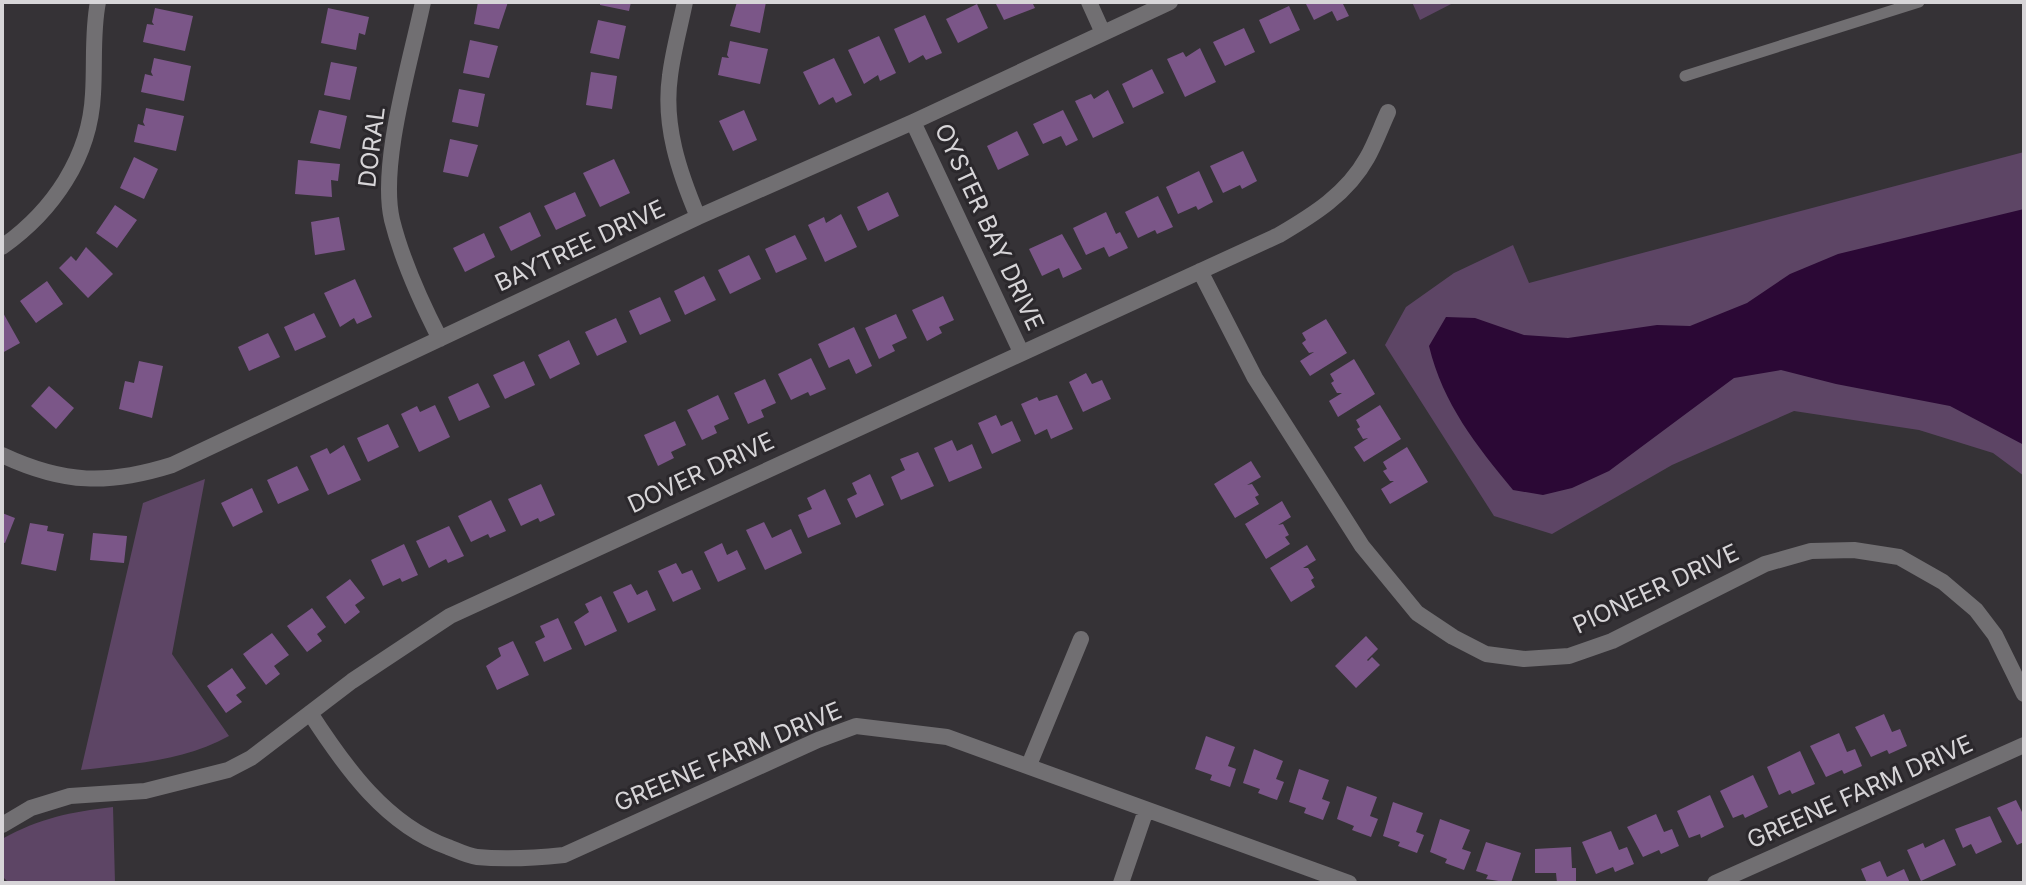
<svg xmlns="http://www.w3.org/2000/svg" width="2026" height="885" font-family="Inter,sans-serif">
<style>
.green{fill:#5d4565}
.water{fill:#2b0835}
.building{fill:#7b5688}
.lines{fill:none;stroke-linecap:round;stroke-linejoin:round}
.lane{stroke:#716f72;stroke-width:11}
.street{stroke:#716f72;stroke-width:16}
.labels{text-anchor:middle;stroke-width:6;stroke-linejoin:round;paint-order:stroke}
.street-label{font-size:24px;fill:#d7d5d8;stroke:#2b282c}
</style>
<rect width="100%" height="100%" fill="#353236"/>
<!-- green -->
<path class="green" d="M1412,2H1455L1420,20Z
M2024,152V476L1993,453L1919,430L1794,411L1672,465L1552,534L1494,516L1385,345L1406,307L1454,273L1513,245L1529,283Z
M205,479L172,654L229,736C184,761 132,764 81,770L143,503Z
M113,807L115,883H9L2,876V839C40,818 70,812 113,807Z"/>
<!-- water -->
<path class="water" d="M2024,209V445L1950,406L1836,384L1781,370L1734,378L1609,471L1572,488L1543,495L1513,490C1476,445 1443,404 1429,346L1446,317L1475,318L1524,335L1568,338L1657,325L1690,326L1747,303L1790,274L1838,254Z"/>
<!-- building -->
<path class="building" d="M478,2H508L499,29L474,24Z
M600,2H631L629,11L600,5Z
M737,2H766L760,33L730,26Z
M995,2H1032L1035,8L1004,20Z
M1305,2H1342L1349,16L1337,21L1332,11L1314,20Z
M977,4L988,28L958,43L946,19Z
M1289,6L1300,30L1270,44L1259,20Z
M155,8L193,16L185,51L143,42L147,24L154,25L152,22Z
M328,8L369,17L365,35L359,33L356,50L321,43Z
M925,15L942,53L926,60L923,55L909,63L894,29Z
M598,20L626,26L619,59L590,53Z
M1244,28L1255,52L1225,66L1213,42Z
M879,36L896,73L880,81L878,75L864,84L848,50Z
M470,40L498,46L489,78L463,73Z
M730,41L768,49L760,84L718,75L722,57L729,58L727,55Z
M1200,48L1216,82L1185,97L1167,59L1183,52L1186,57Z
M154,58L191,66L184,101L141,92L145,74L153,76L151,72Z
M834,58L852,95L836,103L833,97L819,105L803,72Z
M331,62L357,67L350,100L324,95Z
M1152,69L1164,93L1133,108L1122,84Z
M591,72L617,76L612,109L586,105Z
M459,89L485,94L478,127L452,122Z
M1108,90L1124,123L1093,138L1075,101L1091,94L1094,99Z
M146,108L184,116L176,151L134,142L138,124L145,126L143,122Z
M319,110L347,116L340,149L310,143Z
M744,110L757,140L733,151L719,121Z
M1063,110L1078,140L1066,146L1061,136L1043,144L1033,124Z
M1017,131L1029,155L998,170L987,146Z
M450,139L478,145L468,177L443,172Z
M1243,151L1257,181L1242,189L1240,185L1223,193L1210,166Z
M134,157L158,169L144,199L120,188Z
M614,159L630,193L600,207L583,173Z
M298,160L340,164L338,181L331,180L332,197L295,194Z
M1199,171L1213,202L1198,210L1196,206L1178,214L1166,187Z
M575,192L586,216L556,230L544,206Z
M888,192L899,216L868,231L857,207Z
M1158,196L1173,227L1157,234L1155,230L1138,238L1125,212Z
M115,205L137,220L117,248L96,233Z
M530,212L541,236L511,251L499,227Z
M1106,212L1116,234L1120,232L1128,248L1109,257L1104,247L1086,255L1073,228Z
M841,214L857,247L825,262L808,225L824,217L826,223Z
M339,217L345,250L315,255L311,222Z
M484,233L495,257L465,272L453,248Z
M1062,234L1082,269L1063,278L1059,268L1042,276L1029,249Z
M795,235L807,259L776,273L765,249Z
M86,247L113,274L88,298L59,268L71,256L76,261Z
M749,255L761,279L730,294L718,270Z
M704,276L716,300L685,315L674,291Z
M355,279L372,317L357,324L354,318L340,327L324,293Z
M47,281L63,304L36,323L20,301Z
M943,296L954,320L939,327L942,333L927,341L912,310Z
M660,297L671,321L640,335L629,311Z
M2,311L20,343L2,353Z
M314,313L326,337L295,351L284,327Z
M896,314L907,338L892,345L895,351L879,359L865,328Z
M616,318L627,342L597,356L585,332Z
M1326,319L1347,353L1310,376L1300,361L1314,352L1309,353L1302,343L1306,340L1302,333Z
M854,327L872,366L856,374L849,359L829,368L818,344Z
M268,333L280,357L249,371L238,347Z
M569,340L580,364L550,379L538,355Z
M811,358L826,389L810,396L808,392L791,400L778,374Z
M1354,359L1375,394L1338,417L1329,401L1342,393H1337L1331,383L1334,381L1330,374Z
M139,361L163,366L152,418L119,409L125,381L134,383Z
M524,361L535,385L505,399L493,375Z
M1086,373L1092,384L1102,380L1111,399L1083,412L1069,382Z
M765,379L776,403L761,410L764,417L748,424L734,393Z
M478,383L490,407L459,421L448,397Z
M49,386L74,408L56,429L31,406Z
M718,395L729,419L714,426L717,433L702,440L687,410Z
M1057,395L1073,429L1051,439L1047,429L1035,435L1021,404L1037,397L1039,401Z
M435,405L450,437L419,452L401,414L417,406L420,412Z
M1380,405L1401,439L1364,462L1354,447L1368,438L1363,439L1357,429L1360,427L1356,420Z
M996,415L1001,426L1012,421L1021,441L992,454L978,423Z
M675,421L686,445L671,452L674,458L658,466L644,435Z
M388,424L399,447L368,462L357,438Z
M952,440L957,451L972,444L982,468L949,482L934,448Z
M344,445L361,480L328,495L310,456L327,448L330,454Z
M1407,447L1428,482L1390,504L1381,489L1394,481H1390L1383,471L1387,469L1383,462Z
M918,452L934,486L901,500L891,477L905,470L900,459Z
M1251,461L1261,477L1247,485L1252,484L1259,495L1255,497L1259,504L1235,518L1214,484Z
M297,466L309,490L278,504L267,480Z
M870,474L884,505L856,518L847,499L857,494L852,483Z
M541,484L555,515L540,522L538,518L521,526L508,499Z
M252,488L263,512L233,527L221,503Z
M825,489L841,524L808,538L798,515L812,509L807,498Z
M491,500L506,531L490,538L488,534L471,542L458,516Z
M1282,501L1291,517L1278,525L1283,524L1289,535L1285,537L1290,544L1266,559L1245,524Z
M2,513L15,518L5,543L2,542Z
M764,522L772,538L791,529L802,553L765,570L746,530Z
M30,523L48,526L47,531L64,534L56,571L21,564Z
M449,526L464,556L448,563L446,559L429,568L416,541Z
M93,533L127,536L124,563L90,560Z
M722,543L727,555L737,550L746,569L718,582L704,552Z
M404,544L418,575L402,582L400,578L383,586L371,560Z
M1307,545L1316,560L1303,568H1308L1314,578L1311,580L1315,587L1291,602L1270,568Z
M676,563L682,574L692,570L701,589L673,602L658,571Z
M350,579L365,598L355,605L360,612L345,624L326,597Z
M631,584L637,595L647,590L656,610L628,623L613,592Z
M601,596L617,631L585,646L574,622L589,612L585,604Z
M312,608L326,627L317,634L322,641L307,652L287,626Z
M558,618L572,649L544,662L535,642L545,637L540,626Z
M272,633L289,655L274,666L280,674L266,685L243,654Z
M1366,636L1378,649L1367,660L1368,661L1372,657L1380,665L1356,688L1335,666Z
M513,641L529,675L497,690L486,666L501,656L498,648Z
M232,668L246,688L236,695L242,702L226,713L207,686Z
M1884,714L1892,732L1900,729L1907,746L1889,754L1887,750L1871,757L1855,727Z
M1839,733L1847,752L1855,749L1862,766L1844,774L1842,770L1826,777L1810,746Z
M1206,736L1235,747L1228,766L1236,769L1230,787L1210,780L1212,775L1195,769Z
M1254,749L1283,761L1276,779L1284,782L1277,800L1258,793L1260,789L1243,783Z
M1800,751L1815,784L1792,794L1790,790L1779,795L1767,767Z
M1299,769L1329,780L1322,799L1330,802L1323,820L1304,813L1306,808L1289,802Z
M1753,775L1768,807L1745,818L1743,814L1733,818L1720,791Z
M1347,786L1377,797L1370,816L1378,819L1371,837L1352,830L1354,826L1337,819Z
M1710,795L1724,827L1701,838L1700,834L1689,838L1677,811Z
M2016,800L2024,816V842L2017,845L1997,808Z
M1393,802L1423,813L1416,832L1424,835L1417,853L1398,846L1400,842L1383,836Z
M1656,814L1664,832L1672,829L1679,846L1661,854L1659,850L1643,857L1627,827Z
M1990,816L2002,842L1976,854L1971,844L1963,848L1955,829Z
M1440,819L1470,830L1462,849L1471,852L1464,870L1445,863L1447,859L1430,852Z
M1611,831L1619,850L1627,847L1634,864L1615,872L1613,867L1596,874L1582,842Z
M1944,839L1956,865L1921,881L1907,850L1923,843L1925,848Z
M1486,842L1521,853L1511,883L1486,879L1488,875L1476,871Z
M1571,847L1572,868H1576V883H1557L1556,873H1535V849Z
M1880,861L1887,877L1904,869L1910,883H1867L1861,869Z"/>
<g class="lines">
<!-- lane -->
<path class="lane" d="M1685,76L1919,2"/>
<!-- street -->
<path class="street" d="M423,2C411,60 379,164 392,220C402,260 421,302 440,339
M685,2C680,27 673,51 670,76C663,125 679,172 698,217
M1089,2L1103,33
M913,122L1021,352
M2,247C53,211 90,157 93,94C95,63 92,32 98,2
M1200,271L1255,378L1362,546L1417,613L1453,637L1486,654L1524,659L1569,656L1612,641L1765,564L1811,551L1854,550L1899,557L1943,582L1976,610L1995,635L2024,694
M2,455C64,484 108,485 172,465L698,217L913,122L1170,2
M310,713C345,767 386,825 448,847C458,851 468,856 477,857C506,860 535,858 564,855L818,740L856,726L947,737L1349,883
M1029,765L1081,639
M2,825L31,808L70,796L145,791L228,770L251,758L352,681L450,616L1279,235C1313,215 1347,194 1367,158C1375,144 1381,127 1388,112
M1121,883L1146,810
M1715,883L2024,745"/>
</g>
<g class="labels">
<!-- street labels -->
<g class="street-label">
<text transform="translate(372 147) rotate(-83)" y="8">DORAL</text>
<text transform="translate(989 227) rotate(65)" y="8">OYSTER BAY DRIVE</text>
<text transform="translate(580 246) rotate(-25)" y="8">BAYTREE DRIVE</text>
<text transform="translate(701 473) rotate(-25)" y="8">DOVER DRIVE</text>
<text transform="translate(1656 589) rotate(-25)" y="8">PIONEER DRIVE</text>
<text transform="translate(728 757) rotate(-23)" y="8">GREENE FARM DRIVE</text>
<text transform="translate(1860 792) rotate(-24)" y="8">GREENE FARM DRIVE</text>
</g>
</g>
<!-- border -->
<rect width="2026" height="885" fill="none" stroke="#d7d5d8" stroke-width="8"/>
</svg>
